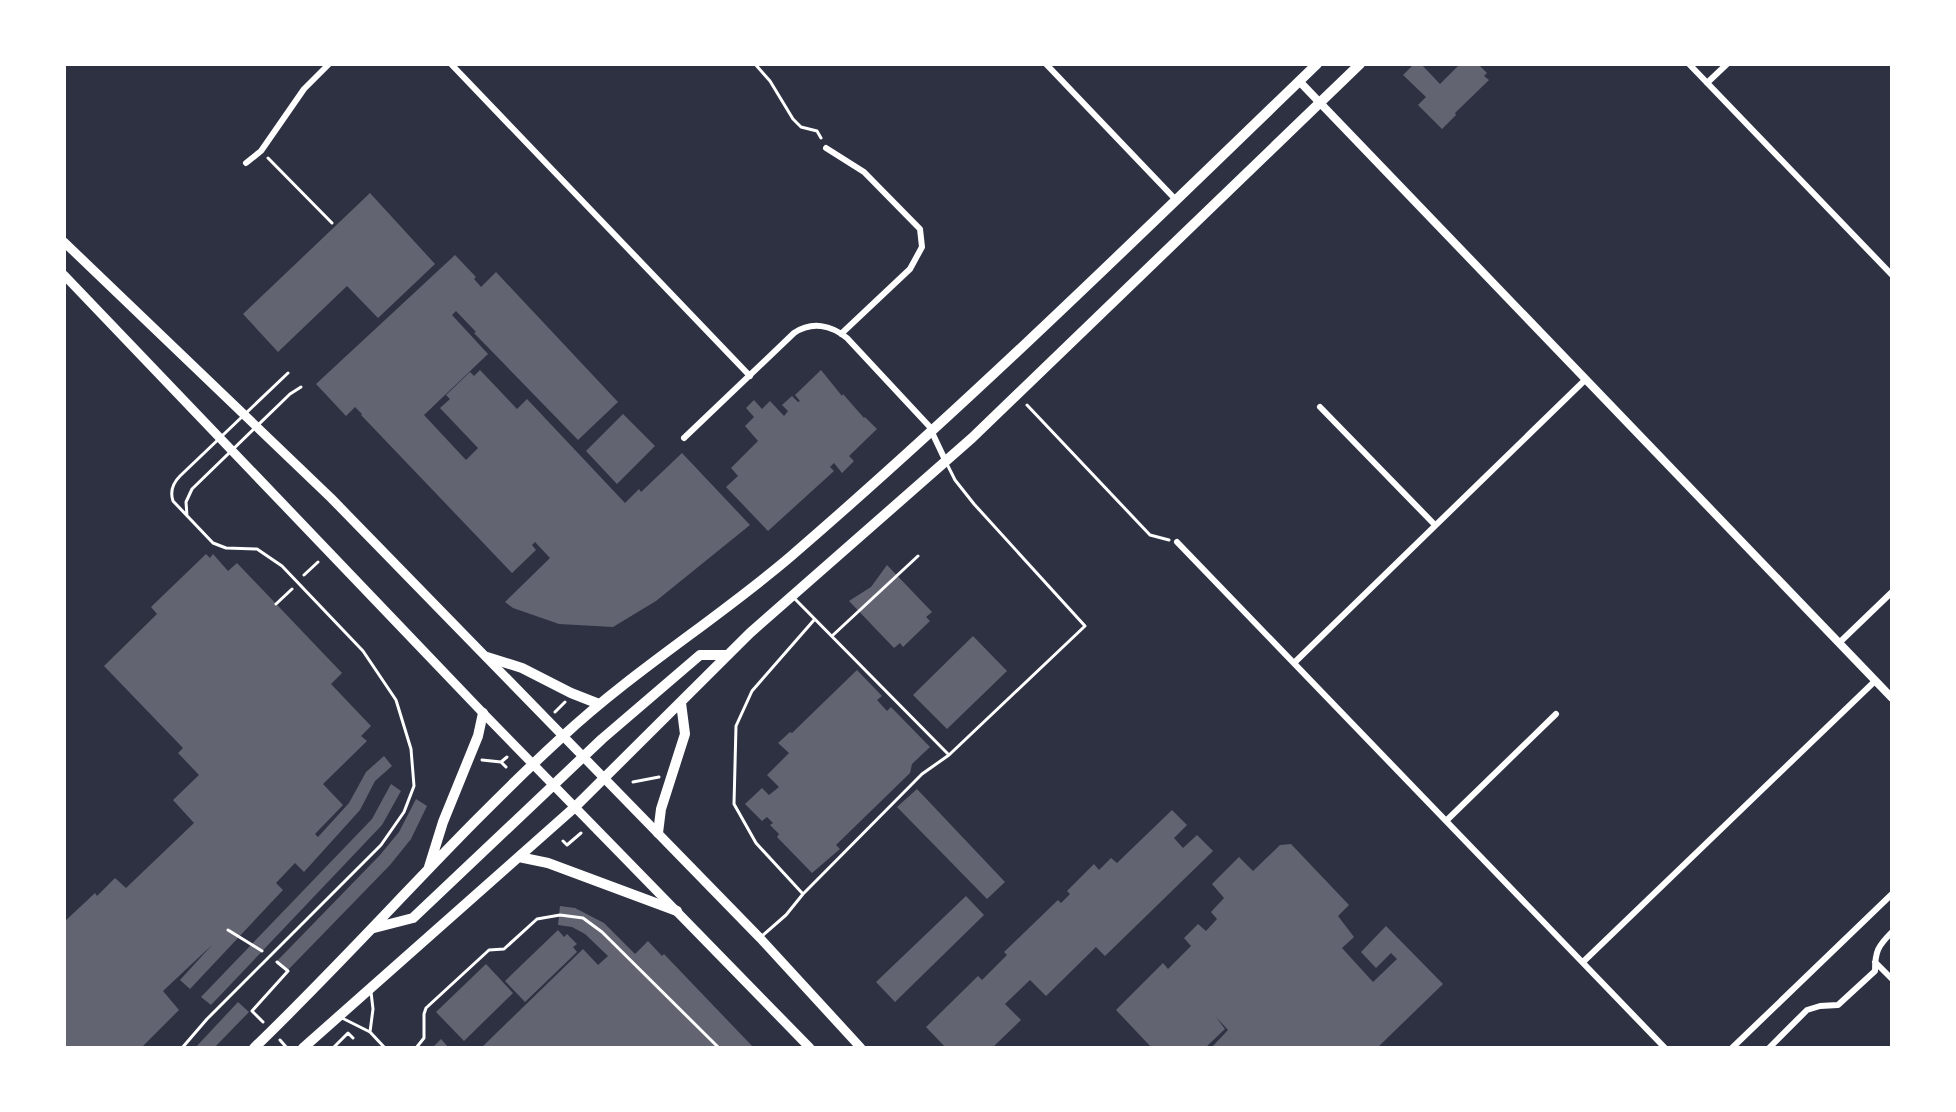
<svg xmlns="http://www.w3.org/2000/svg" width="1956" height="1112" font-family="Lato,sans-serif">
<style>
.building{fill:#626471}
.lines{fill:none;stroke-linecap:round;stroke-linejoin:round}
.path{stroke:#fff;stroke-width:3}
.service{stroke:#fff;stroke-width:3}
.minor{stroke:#fff;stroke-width:6}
.tertiary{stroke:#fff;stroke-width:8}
.secondary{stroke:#fff;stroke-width:9}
.primary{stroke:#fff;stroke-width:10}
</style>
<rect width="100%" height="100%" fill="#2d3142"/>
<!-- building -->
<path class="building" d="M1414,64H1421L1440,84L1460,64H1478L1487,73L1484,76L1489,80L1455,113L1456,115L1442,129L1418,105L1426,97L1403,75Z
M370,193L435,264L378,318L347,286L278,352L243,314Z
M455,255L476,277L474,279L481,287L496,272L618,402L578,440L474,333L476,332L456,311L452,315L488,354L424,415L466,460L478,448L440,408L450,399L446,395L470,372L474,376L480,370L517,409L527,399L625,503L639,489L641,492L682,453L750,525L656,601L613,627L559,624L513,608L505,602L550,558L535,542L532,545L536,550L512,573L361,415L362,414L355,407L346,416L316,384Z
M821,370L842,396L843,394L864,418L865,417L877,429L849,456L854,461L842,473L834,463L830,467L834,471L768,531L726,487L738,476L731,468L758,441L745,426L754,417L746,408L754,400L762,409L770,401L784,416L788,411L782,405L792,396L798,402L800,401L795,395Z
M623,414L655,446L617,484L586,451Z
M206,554L210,558L213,554L228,571L237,563L342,673L331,684L371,726L361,736L367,741L323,784L343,805L315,834L318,837L349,803L366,772L384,756L392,766L375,781L360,810L304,872L295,863L276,883L283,890L190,989L180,980L212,945L163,991L179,1010L141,1048H64V922L95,893L97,896L115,878L126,888L194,823L173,800L199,775L178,753L183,748L104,666L157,614L151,607Z
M887,565L932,612L926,617L930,621L903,647L900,643L894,648L849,601L871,587Z
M973,636L1007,671L947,729L913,695Z
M857,670L882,696L877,700L887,711L891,707L930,747L912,764L910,773L836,845L840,849L812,873L777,837L779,834L770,825L773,823L767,817L762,821L745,804L762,788L769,795L779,787L767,775L789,753L778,743L790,732L792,733Z
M391,784L401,791L382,825L211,1005L201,997L372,819Z
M917,789L1005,882L987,899L897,807Z
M416,799L427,806L411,839L390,865L287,971L277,961L380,855L399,832Z
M1172,810L1187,825L1174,838L1183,848L1197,835L1213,851L1105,956L1096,947L1046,996L1030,980L1005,1004L1021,1020L992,1048H946L926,1027L978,976L982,980L1007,955L1004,952L1058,900L1061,903L1070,894L1067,891L1094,864L1099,870L1111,858L1117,863Z
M1291,844L1349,905L1338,916L1354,937L1342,948L1373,982L1397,959L1391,953L1376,968L1361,952L1386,926L1443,984L1377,1048H1211L1228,1030L1216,1017L1225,1029L1205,1048H1152L1116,1010L1163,963L1168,969L1191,946L1184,938L1198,924L1206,931L1217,919L1211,912L1224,898L1212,884L1239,857L1253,871L1280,845Z
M966,896L984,915L895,1002L876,982Z
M560,906L575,908L604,923L635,954L648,941L662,956L664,954L754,1048H481L583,949L598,965L608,956L585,934L572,927L558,925Z
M558,930L564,937L567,934L577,944L573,947L577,952L525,1002L505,981Z
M486,964L513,993L464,1041L436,1012Z
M238,1002L249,1012L214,1048H195Z
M441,1039L449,1048H432Z"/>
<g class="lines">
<!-- path -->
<path class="path" d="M755,64L770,81L793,119L801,127L817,131L821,138
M268,158L332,223
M1027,405L1150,535L1169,540
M304,575L318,562
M276,604L292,589
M555,712L565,702
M482,760L501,762
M506,767L501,762L507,757
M633,782L659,777
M563,841L567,845L581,833
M228,930L262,951
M263,1022L252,1011L288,971L277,962
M280,1040L287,1048
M333,1048L348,1033L353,1038"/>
<!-- service -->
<path class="service" d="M187,516L186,502L192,489L290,394L301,387
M794,598L949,755
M832,636L918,556
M803,894L922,774L949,755L1085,626L974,504L955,480L947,464
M761,937L786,915L803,894L756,843L734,804L736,726L752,691L814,620
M342,1018L370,1032L385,1048
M370,1032L373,1009L371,992
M182,1048L207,1019L381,845L404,812L414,786L411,749L396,700L363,651L282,566L257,549L226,548L213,543L173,501C170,492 173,483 180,476L288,373
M416,1048L424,1038V1014L426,1008L489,950L504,949L537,919L560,915L583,918L602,932L719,1048"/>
<!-- minor -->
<path class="minor" d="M451,64L750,376
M1046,64L1176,200
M1689,64L1892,275
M1707,83L1727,64
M826,148L864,172L920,229L922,247L910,269L841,334
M246,163L261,151L304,89L329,64
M1320,407L1435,525
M684,438L794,333C812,321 831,325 847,338L929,426L946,462
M1177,542L1665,1048
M1839,643L1892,592
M1294,663L1586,379
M1446,821L1556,714
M1583,962L1875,681
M1875,962L1892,979
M1732,1048L1892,894
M1769,1048L1807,1010L1820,1006L1838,1005L1875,971C1875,951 1878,946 1892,932"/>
<!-- tertiary -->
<path class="tertiary" d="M1299,81L1892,698"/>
<!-- secondary -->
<path class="secondary" d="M64,242L331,498L760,938L861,1048
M64,275L483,713L810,1048"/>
<!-- primary -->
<path class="primary" d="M487,657L522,668L571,693L599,704
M658,833L661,809L685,734L681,703
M519,857L548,863L677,911
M429,867L443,822L478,736L483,713
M374,928L413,918L602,739L700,655H728
M254,1048C359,947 454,836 562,737C633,671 716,620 790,557C972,400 1144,231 1317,64
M303,1048L575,807L750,633L972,438L1360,64"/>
</g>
<!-- border -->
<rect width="1956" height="1112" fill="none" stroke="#ffffff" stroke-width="132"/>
</svg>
